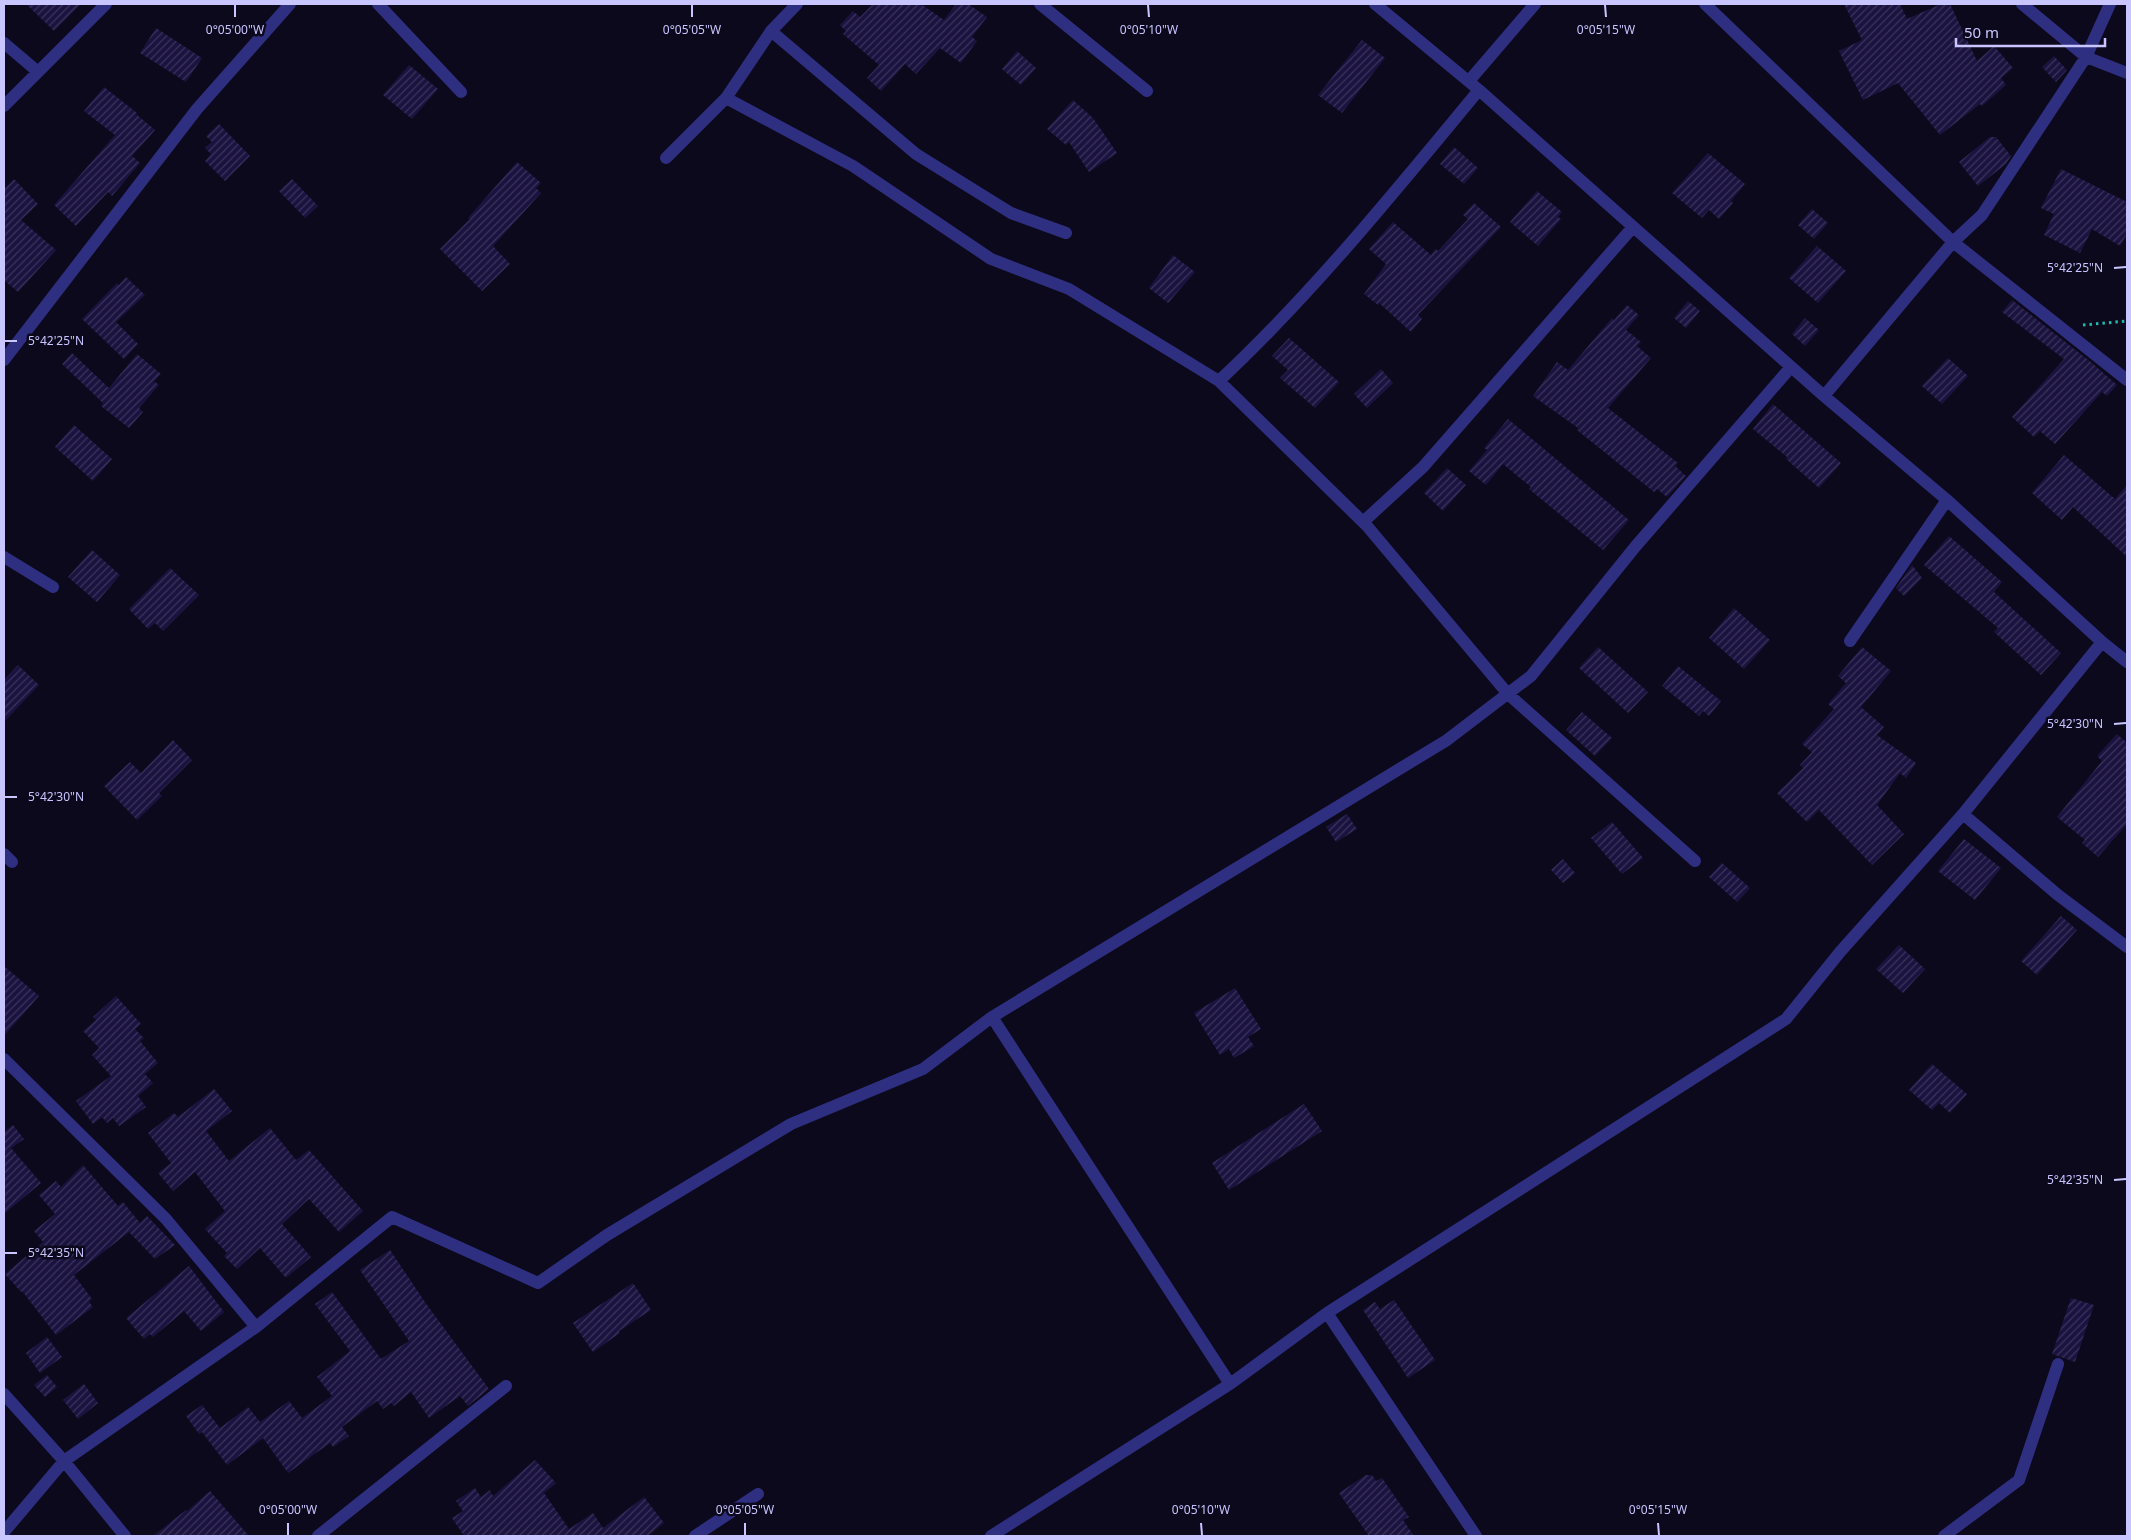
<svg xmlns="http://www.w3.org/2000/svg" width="2131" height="1540" font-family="'Noto Sans',sans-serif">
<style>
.building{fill:url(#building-hatch)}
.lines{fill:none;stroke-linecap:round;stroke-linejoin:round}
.path{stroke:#20b8a9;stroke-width:3;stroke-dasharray:2.5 4;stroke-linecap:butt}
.minor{stroke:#2f2f81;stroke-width:12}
.ticks{fill:none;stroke:#c9c5ff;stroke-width:2}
.ticks-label{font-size:12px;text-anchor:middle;fill:#c9c5ff;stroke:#0c091d;stroke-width:5;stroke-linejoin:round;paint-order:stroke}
</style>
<defs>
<pattern id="building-hatch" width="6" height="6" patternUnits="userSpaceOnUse" patternTransform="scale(1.25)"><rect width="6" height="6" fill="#1b133f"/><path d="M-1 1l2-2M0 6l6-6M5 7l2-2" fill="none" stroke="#3b345c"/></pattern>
</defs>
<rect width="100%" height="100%" fill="#0c091d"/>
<!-- building -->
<path class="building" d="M26,4H81L54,31Z
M873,4H921L944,20L956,4H968L987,17L972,37L977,41L961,63L940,48L916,74L905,64L881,91L867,78L879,65L843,34L846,31L840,25L853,11L860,17Z
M1844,4H1900L1907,19L1941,4H1950L1977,61L1994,46L2013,68L2001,78L2006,85L1982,106L1980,104L1940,135L1898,83L1863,100L1839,51L1862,40Z
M156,28L202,58L186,82L140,53Z
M1362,40L1385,58L1342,113L1318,95Z
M1017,51L1036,68L1021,85L1002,69Z
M2054,56L2067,70L2056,82L2042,67Z
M409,65L438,89L412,119L383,95Z
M104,87L137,113L136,114L155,130L132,156L140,163L112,196L108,192L76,226L54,205L115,135L84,111Z
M1073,100L1093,118L1117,153L1089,172L1069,142L1066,145L1047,129Z
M219,124L250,156L225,181L205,161L211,154L205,148L212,142L206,136Z
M1990,137H1996L2011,156L2006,164L1978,186L1959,162Z
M1454,147L1478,168L1464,184L1440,164Z
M1708,153L1745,184L1731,201L1733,203L1719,219L1709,210L1702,218L1672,193Z
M517,162L541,183L536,188L541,193L493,246L510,264L482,291L440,249L470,219L468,218Z
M2061,169L2127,202V234L2120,246L2092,229L2080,253L2044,235L2054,214L2041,208Z
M14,179L38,204L21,220L56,250L18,292L4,280V189Z
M292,179L318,206L305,218L279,191Z
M1537,191L1562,212L1558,217L1561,219L1538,246L1510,222Z
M1474,203L1501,227L1418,315L1422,319L1411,332L1379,303L1378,305L1364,294L1386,264L1369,249L1393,222L1431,255L1436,249L1438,251L1468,219L1463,215Z
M1812,209L1828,223L1814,239L1798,225Z
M1817,246L1846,271L1818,303L1789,278Z
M1173,255L1195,272L1168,303L1149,288Z
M126,277L145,295L116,322L138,344L124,359L82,319L117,283L119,285Z
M2012,300L2092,363L2117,385L2107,396L2102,392L2055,444L2040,431L2034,437L2012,417L2064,359L2002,312Z
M1688,301L1700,311L1686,328L1674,318Z
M1627,305L1639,315L1626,330L1641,342L1637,346L1651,358L1608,408L1678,463L1675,466L1686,476L1667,497L1657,489L1654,492L1577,430L1578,428L1533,396L1557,362L1568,370L1612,318L1614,320Z
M1805,318L1819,330L1805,346L1792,334Z
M1289,338L1339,382L1315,408L1280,378L1288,370L1272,356Z
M72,353L109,388L137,354L161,374L154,381L159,385L139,408L143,412L129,428L101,406L103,403L62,364Z
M1948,358L1968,376L1942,404L1922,386Z
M1381,369L1393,383L1367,408L1354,394Z
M1773,404L1841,463L1819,488L1786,459L1787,457L1753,429Z
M1508,419L1629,520L1603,550L1529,489L1531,487L1503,464L1486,485L1469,471L1487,450L1484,448Z
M74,425L112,459L93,481L55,447Z
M2064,455L2115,499L2127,485V557L2073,507L2062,520L2032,493Z
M1447,468L1466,485L1443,511L1424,493Z
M1949,536L2002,582L1994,592L2061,653L2041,675L1994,632L1998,628L1924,565Z
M92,550L120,575L97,602L68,577Z
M1912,565L1922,578L1904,596L1896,588Z
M170,568L199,595L163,631L155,623L148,629L129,609Z
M1734,608L1770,640L1744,669L1709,638Z
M1598,647L1648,692L1628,713L1579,668Z
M1862,647L1891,671L1861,707L1884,727L1877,735L1916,763L1906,778L1900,773L1877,805L1904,834L1872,865L1819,810L1807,822L1777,793L1803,768L1800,765L1812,752L1802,744L1834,709L1828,704L1846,683L1838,676Z
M18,665L39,685L4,722V680Z
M1678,666L1721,701L1709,716L1703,711L1699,716L1662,686Z
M1582,712L1612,738L1595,756L1566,730Z
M2117,734L2127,743V824L2098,857L2082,843L2085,840L2057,817L2102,761L2097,756Z
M173,740L192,760L159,793L162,796L137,820L104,786L130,762L141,773Z
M1347,814L1357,829L1336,842L1326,827Z
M1612,822L1643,858L1622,874L1591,838Z
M1964,839L2001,868L1975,900L1938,871Z
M1563,859L1575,873L1563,883L1551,870Z
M1722,863L1750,888L1737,902L1709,877Z
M2061,916L2077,930L2037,975L2021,961Z
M1899,945L1925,969L1903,993L1876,969Z
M4,966L39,996L4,1036Z
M1235,988L1261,1029L1248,1037L1254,1046L1234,1058L1229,1049L1220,1055L1194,1013Z
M116,996L141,1024L135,1029L144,1038L140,1041L158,1063L145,1074L153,1083L138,1096L146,1107L119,1126L113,1118L107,1123L102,1117L93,1124L76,1101L111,1076L92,1055L99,1048L83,1031L96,1020L93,1017Z
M1932,1064L1967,1094L1950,1113L1939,1103L1932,1110L1909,1090Z
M214,1089L232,1111L206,1131L229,1161L270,1128L296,1160L309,1150L363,1211L339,1232L309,1199L282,1224L311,1257L286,1278L260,1248L237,1269L224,1256L227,1253L205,1229L225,1211L195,1172L173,1191L158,1173L171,1163L148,1133L174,1113L178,1117Z
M1304,1104L1322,1131L1229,1190L1212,1163Z
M13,1125L24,1139L11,1148L41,1183L4,1214V1132Z
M83,1165L118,1206L123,1202L140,1223L147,1216L175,1245L155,1259L129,1232L74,1275L92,1299L89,1302L93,1307L56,1335L22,1291L21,1292L5,1274L43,1242L34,1231L55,1214L39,1195L56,1181L61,1187Z
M390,1250L427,1305L489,1389L468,1406L460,1396L429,1418L411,1392L394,1406L391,1403L383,1409L377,1401L342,1427L349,1436L333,1447L330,1443L288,1473L263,1438L227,1465L202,1432L199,1434L186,1416L202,1405L220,1428L248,1407L260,1422L289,1401L302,1418L332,1396L317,1377L350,1351L315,1304L332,1292L381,1359L409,1341L360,1270Z
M189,1266L224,1312L201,1331L184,1311L153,1337L150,1334L144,1339L126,1318Z
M633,1283L651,1310L619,1331L620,1333L593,1352L573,1323Z
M2071,1298L2094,1305L2075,1362L2052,1354Z
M1394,1300L1435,1360L1408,1378L1363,1310L1375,1302L1380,1309Z
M47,1337L62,1357L40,1373L26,1353Z
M47,1375L57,1387L45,1397L34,1385Z
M84,1384L98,1403L78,1419L63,1400Z
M535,1460L556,1483L544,1493L569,1529L593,1513L603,1528L644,1497L664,1523L647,1536H464L452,1518L463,1511L456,1501L475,1488L481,1497L490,1490L493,1496Z
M1366,1475H1372L1376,1481L1382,1478L1409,1517L1403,1520L1414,1536H1369L1339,1493Z
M210,1491L249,1536H153L186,1510L187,1511Z"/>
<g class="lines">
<!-- path -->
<path class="path" d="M2083,325L2127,321"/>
<!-- minor -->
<path class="minor" d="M378,4L461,92
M1040,4L1147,91
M1375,4L1479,90L1824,396L1947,500L2102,642L2127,662
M1705,4L1953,242L2127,380
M2022,4L2086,57L2127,73
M771,31L916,154L1011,213L1066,233
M4,43L37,71
M1469,81L1535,4
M726,98L853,166L991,259L1069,289L1219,381L1367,526L1508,694L1695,861
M4,106L106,4
M666,158L726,98L771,31L797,4
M4,360L197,109L290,4
M1219,381C1314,292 1396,190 1479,90
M1824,396L1953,242L1982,215L2086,57L2110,4
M1363,522L1423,467L1633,227
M4,557L53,587
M1850,641L1947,500
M1963,814L2058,895L2127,947
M4,854L12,862
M4,1059L166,1219L256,1327
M1327,1313L1476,1536
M1230,1384L992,1017L1447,740L1531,676L1635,547L1791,367
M4,1394L64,1461L125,1536
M4,1532L64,1461L256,1327L392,1217L538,1283L607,1235L791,1124L923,1069L992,1017
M318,1536L506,1386
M695,1536L758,1494
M991,1536L1230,1384L1327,1313L1786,1019L1840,952L1963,814L2102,642
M1944,1536L2019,1480L2058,1364"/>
</g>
<!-- ticks -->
<path class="ticks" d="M235,5V17M692,5V17M1148,5L1149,17M1605,5L1606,17M2114,268L2126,267M5,341H17M2114,724L2126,723M5,797H17M2114,1180L2126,1179M5,1253H17M288,1523V1535M745,1523V1535M1201,1523L1202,1535M1658,1523L1659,1535"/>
<g class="ticks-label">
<text x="235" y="34">0°05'00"W</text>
<text x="692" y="34">0°05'05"W</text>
<text x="1149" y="34">0°05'10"W</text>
<text x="1606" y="34">0°05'15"W</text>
<text x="2075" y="272">5°42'25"N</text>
<text x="56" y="345">5°42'25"N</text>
<text x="2075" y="728">5°42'30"N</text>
<text x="56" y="801">5°42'30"N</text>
<text x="2075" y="1184">5°42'35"N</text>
<text x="56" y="1257">5°42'35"N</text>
<text x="288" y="1514">0°05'00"W</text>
<text x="745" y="1514">0°05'05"W</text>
<text x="1201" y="1514">0°05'10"W</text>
<text x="1658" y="1514">0°05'15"W</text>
</g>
<!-- border -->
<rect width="2131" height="1540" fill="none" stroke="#c9c5ff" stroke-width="10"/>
<!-- scale -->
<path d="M1956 38v8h149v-8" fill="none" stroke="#c9c5ff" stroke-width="2.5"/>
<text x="1964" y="38" font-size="15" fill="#c9c5ff" stroke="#0c091d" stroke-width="4" paint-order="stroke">50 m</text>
</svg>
